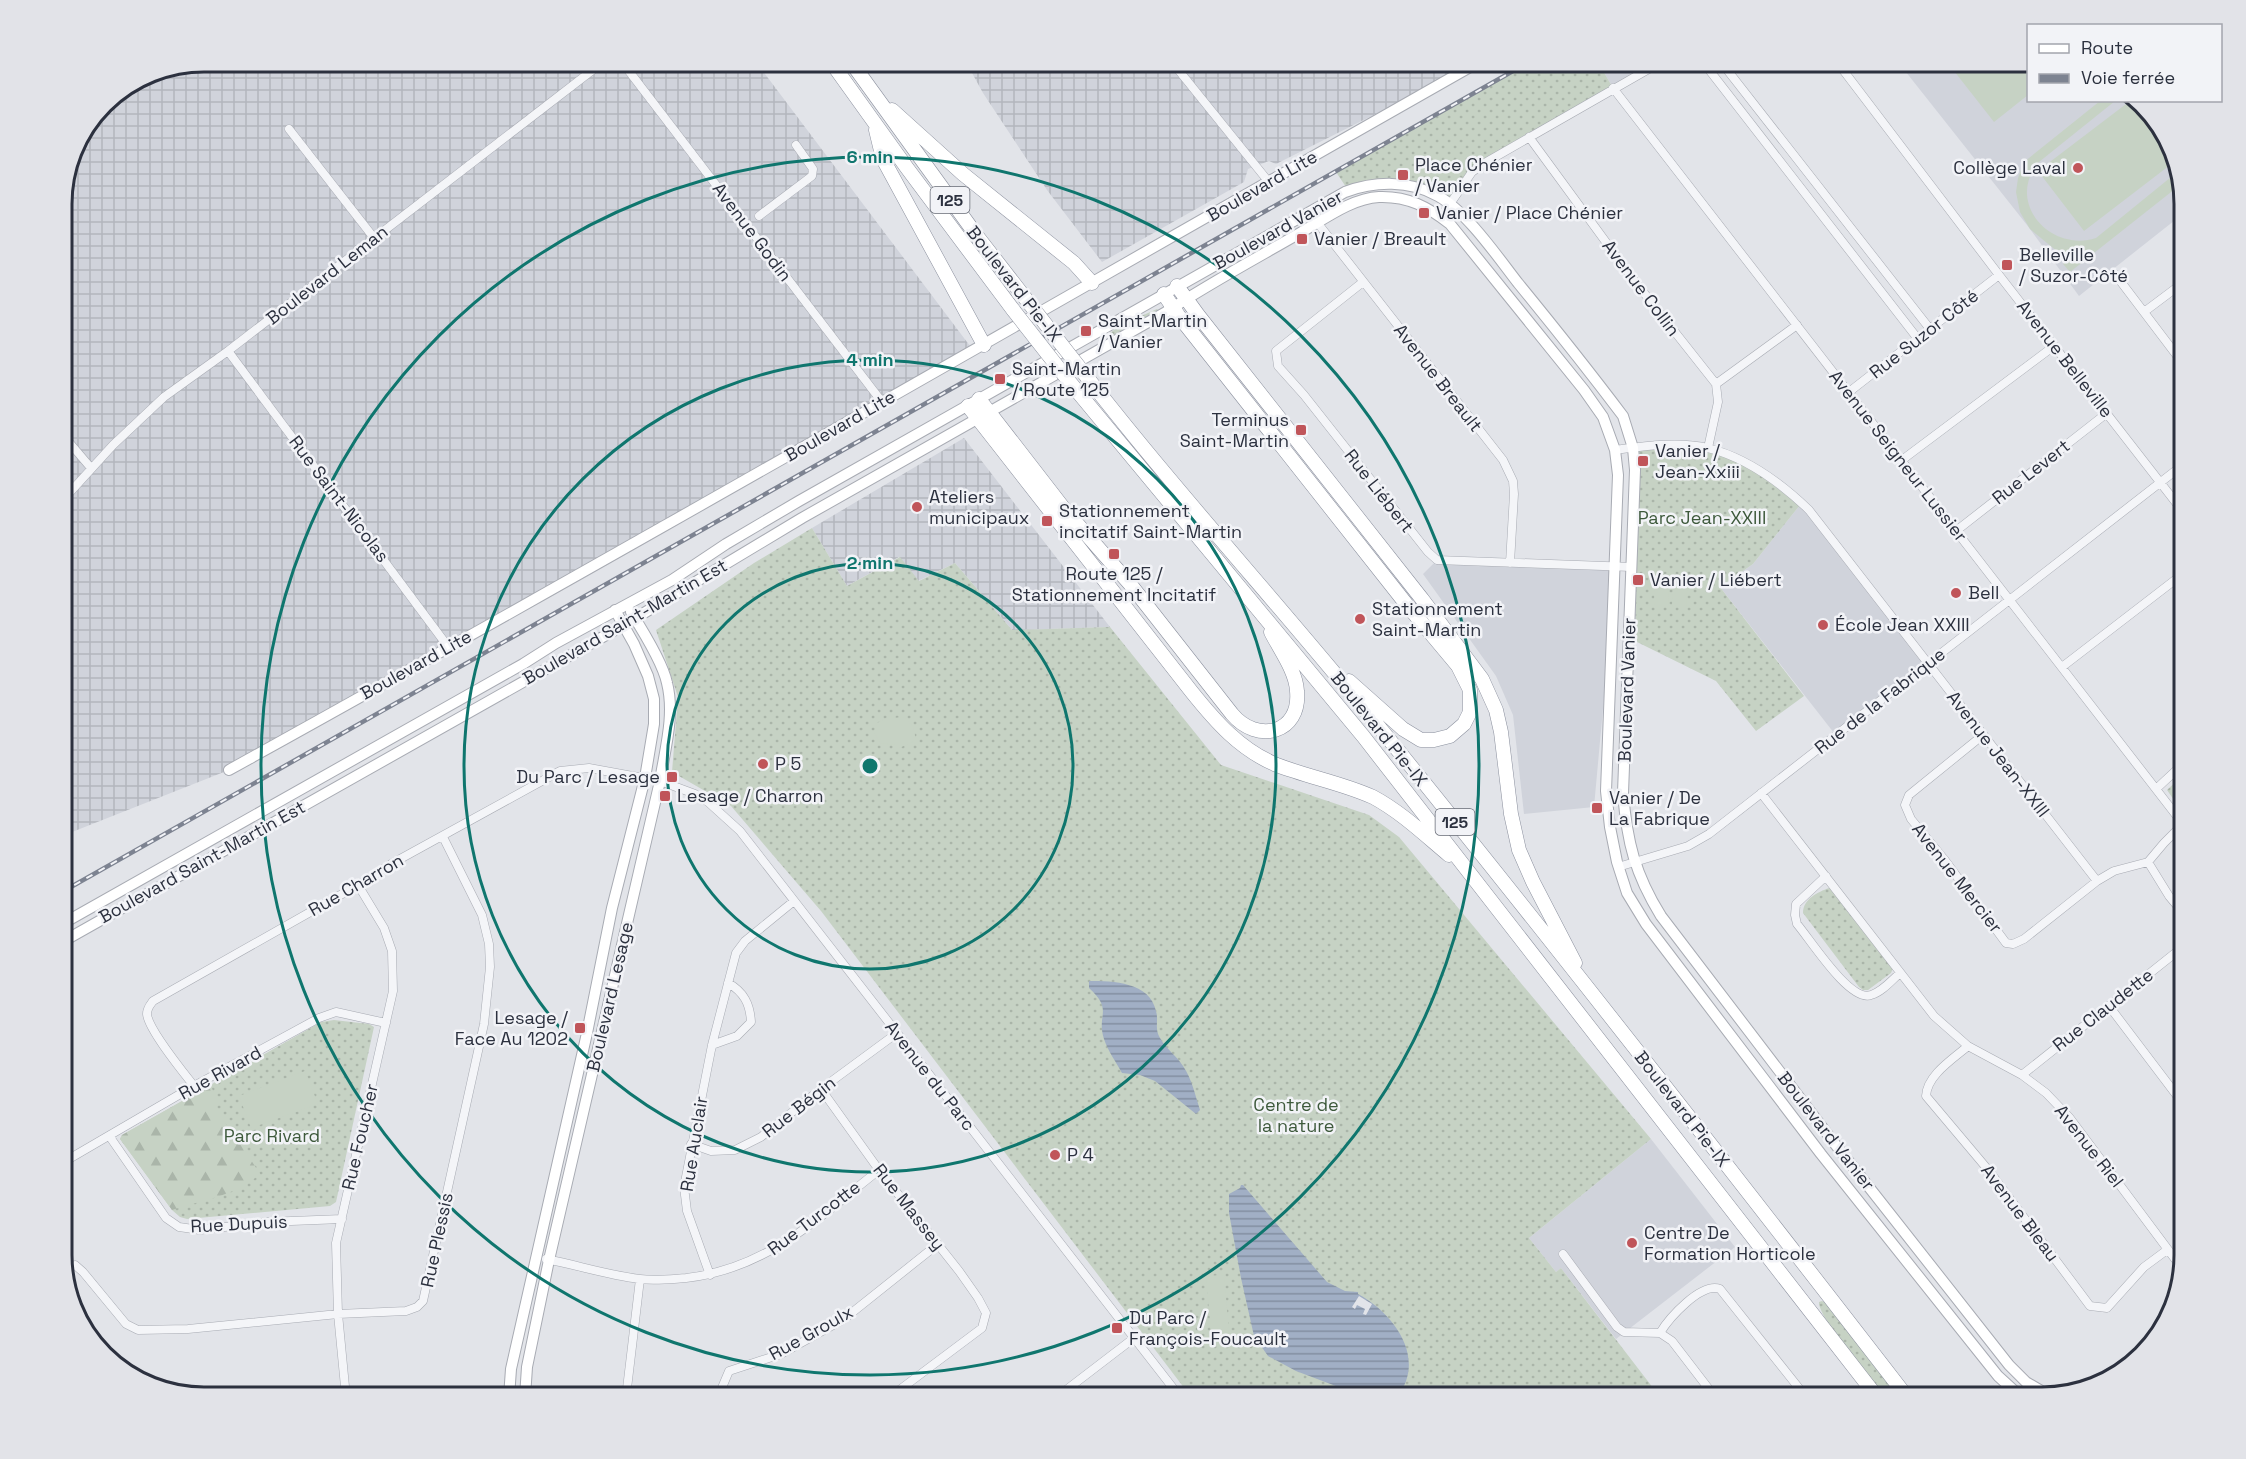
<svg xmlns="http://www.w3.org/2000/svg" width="2246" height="1459" font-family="'Space Grotesk',sans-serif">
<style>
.built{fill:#d0d3db}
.industrial{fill:url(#industrial-grid)}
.grass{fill:url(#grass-dots)}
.forest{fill:url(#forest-firs)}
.pitch{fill:#c6d2c4}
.water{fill:url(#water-rules)}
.pier{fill:#e2e4e9}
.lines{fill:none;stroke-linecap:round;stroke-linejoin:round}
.street-casing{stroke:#a8abb3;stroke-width:9}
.secondary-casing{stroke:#a8abb3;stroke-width:12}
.highway-casing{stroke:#8b909e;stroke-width:15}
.street{stroke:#f4f5f8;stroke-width:8}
.secondary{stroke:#fff;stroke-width:10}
.highway{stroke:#fff;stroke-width:14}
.rail-casing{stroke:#7d8391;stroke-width:4.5}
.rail{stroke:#f2f3f7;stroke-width:2;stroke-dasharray:7;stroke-linecap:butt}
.highway-bridge-casing{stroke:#8b909e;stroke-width:15;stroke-linecap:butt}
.highway-bridge{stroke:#fff;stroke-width:14}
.ring{fill:none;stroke:#0f766e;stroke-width:3}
.poi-dot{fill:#c0555a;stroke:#f2f3f7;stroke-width:2}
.labels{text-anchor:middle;stroke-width:5;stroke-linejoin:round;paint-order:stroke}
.shield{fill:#f2f3f7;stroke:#676b76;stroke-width:1.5}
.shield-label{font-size:16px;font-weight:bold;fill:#2c313f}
.poi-label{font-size:18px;fill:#2c313f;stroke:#f2f3f7;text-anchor:start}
.street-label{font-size:18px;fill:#2c313f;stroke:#f2f3f7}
.park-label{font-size:18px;fill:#3d593b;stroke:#f2f3f7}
.rim{fill:none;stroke:#2c313f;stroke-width:3}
.centre{fill:#0f766e;stroke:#f2f3f7;stroke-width:3}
.ring-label{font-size:18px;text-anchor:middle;font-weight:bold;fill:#0f766e;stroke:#f2f3f7;stroke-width:5;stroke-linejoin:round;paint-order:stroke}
</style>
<defs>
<pattern id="industrial-grid" width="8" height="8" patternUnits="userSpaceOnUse" patternTransform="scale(1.5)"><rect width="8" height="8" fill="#d0d3db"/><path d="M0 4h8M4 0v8" fill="none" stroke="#b3b6bd"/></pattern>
<pattern id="grass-dots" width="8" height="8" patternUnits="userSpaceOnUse" patternTransform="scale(1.5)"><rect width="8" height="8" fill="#c6d2c4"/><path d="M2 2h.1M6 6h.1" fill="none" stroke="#aab5a9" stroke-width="1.8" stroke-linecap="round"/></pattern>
<pattern id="forest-firs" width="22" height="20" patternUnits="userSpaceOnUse" patternTransform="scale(1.5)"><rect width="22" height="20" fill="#c6d2c4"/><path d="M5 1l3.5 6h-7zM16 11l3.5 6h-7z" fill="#aab5a9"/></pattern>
<pattern id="water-rules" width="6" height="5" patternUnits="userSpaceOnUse" patternTransform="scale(1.5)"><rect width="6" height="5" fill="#a1afc5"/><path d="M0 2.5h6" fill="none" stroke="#838fa1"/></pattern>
</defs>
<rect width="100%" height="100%" fill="#e2e4e9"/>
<!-- built -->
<path class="built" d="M1598,62H1661L1613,88Z
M1898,62H2028V100L2135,101L2166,133L2184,203V213L2079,296L2027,225Z
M1800,505L1927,664L1834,733L1720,587L1753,564Z
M1437,560L1616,566L1594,807L1524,814L1513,715L1496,676L1423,574Z
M1651,1139L1735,1247L1616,1339L1561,1268L1556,1272L1529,1238Z"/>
<!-- industrial -->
<path class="industrial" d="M204,62H756L970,346L229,770L62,836V195L72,149L103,103L149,72Z
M966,62H1479L1276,164L1269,161L1248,169L1244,182L1102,262L1047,190L983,93Z
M964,438L1110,627L1012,630L955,563L918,581L899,557L847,586L812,528Z"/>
<!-- grass -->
<path class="grass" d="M1530,62H1598L1613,88L1474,167L1452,203L1416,187L1348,190L1336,172Z
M1157,309L1158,310L1110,337L1108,334L1123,324Z
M1677,446L1708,449L1747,463L1800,505L1753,564L1720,587L1804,696L1756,731L1716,681L1635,641L1638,448Z
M812,528L847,586L900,557L919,581L955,563L1012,630L1110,627L1221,765L1369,815L1399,837L1651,1139L1529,1238L1556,1272L1561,1268L1660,1397H1191L821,911L731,806L672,772L678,697L656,630L754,563Z
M2184,774V811L2180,809L2167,790Z
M1829,888L1834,890L1893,968L1891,973L1868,990H1863L1859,987L1803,913C1803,899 1818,892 1829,888Z
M334,1020L369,1024L374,1027L336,1202L330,1206L187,1219L180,1217L172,1210L120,1139L122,1135L321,1022Z
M1822,1301L1826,1303L1900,1397H1885C1873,1382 1818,1318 1819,1302Z"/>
<!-- forest -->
<path class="forest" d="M211,1085L215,1097V1111L232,1131L260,1174C235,1196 203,1200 172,1210L120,1139L122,1135Z"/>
<!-- pitch -->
<path class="pitch" d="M1947,62H2028V95L1994,122Z
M2100,101H2115L2039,162C2005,201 2049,253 2096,238L2176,173L2180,185L2070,272L2063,264L2076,253L2058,252L2030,229L2020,212L2016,192L2018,178L2024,162Z
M2130,101H2135L2166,133L2174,162L2084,231L2038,171Z
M1655,574L1669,575L1668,605H1654Z
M1674,575L1688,576L1686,606H1672Z
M890,716L893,718L904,717C912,724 916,730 915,741L899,748L895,745L880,743L874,732L877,723Z
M2184,779V796L2179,800L2171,790Z
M305,1071L318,1104L251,1128L239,1096Z
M1224,1275L1229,1332L1211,1333L1206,1276Z"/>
<!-- water -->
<path class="water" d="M1089,981C1113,981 1150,982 1156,1011C1159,1021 1154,1028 1160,1038C1166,1049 1177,1056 1183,1066C1192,1079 1195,1095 1200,1110L1196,1114L1155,1081L1140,1075L1122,1073C1116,1062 1108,1051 1104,1039C1096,1014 1114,1011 1089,988Z
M1241,1185H1243L1327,1282L1345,1291L1358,1292V1294C1395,1314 1427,1359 1397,1397H1365L1296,1371L1268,1356L1254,1336L1241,1278L1229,1213V1194L1240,1188Z"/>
<!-- pier -->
<path class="pier" d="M1359,1296L1372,1304L1366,1315L1363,1314L1365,1309L1357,1305L1355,1309L1352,1307Z"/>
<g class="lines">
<!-- street casing -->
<g class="street-casing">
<path id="street" d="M622,62L882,402
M1172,62L1268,181
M1456,62L1463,71
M1703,62L1918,339
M1721,62L1930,329
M1837,62L1999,275L2184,513
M1613,88L2183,824
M289,129L374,238
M1529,137L1633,279L1716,384L1718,402L1708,448
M1309,212L1503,460L1513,481L1514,494L1510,563
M759,216L812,176L813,169L796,145
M1441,217L1472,172L1483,164L1661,62
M2115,274L2184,365
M1363,282L1276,351L1278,366L1304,395L1428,552L1437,560L1632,567
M2144,312L2184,282
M228,351L449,648
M1716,384L1797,325
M1849,392L1999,275
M62,434L91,468
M1615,450C1645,446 1679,441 1708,448C1748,458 1781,483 1809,510L2097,881
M1902,460L2054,346
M62,501L113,445L164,397L228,351L603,62
M1956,531L2107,413
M2062,667L2184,573
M1983,735L1909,795L1905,805L1911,819L1944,859L2006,943L2013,944L2024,939L2097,881L2114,871L2148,862L2164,843L2184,823
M2156,789L2184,763
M1761,793L1934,1016L1968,1046L2022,1075L2046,1093L2069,1117L2181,1267
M2148,862L2169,896L2184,914
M1618,867L1688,846L1709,834L2184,464
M1826,876L1796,904L1795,915L1797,924C1810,939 1850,1003 1871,995C1882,992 1892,980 1900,973
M2109,1006L2184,1105
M712,1045L737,1036L751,1022C750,1004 744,992 728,983
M1968,1046C1953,1059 1927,1075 1926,1096L1990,1172L2090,1306L2107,1308L2144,1267L2167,1250
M2022,1075L2184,946
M194,1086C183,1072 148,1029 147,1014C147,1008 150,1005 153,1001L358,885L391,864L560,771L589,768L660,781L695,794L708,802L740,831L1180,1397
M821,1089L879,1170L959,1271L978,1298L986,1313L982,1328L890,1397
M110,1137L166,1218L179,1227L200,1230L266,1222L342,1219
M691,1144L711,1151L735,1150L761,1137L821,1089L897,1033
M62,1163L194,1086L319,1018L336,1012L386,1023
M1563,1254L1617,1327L1624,1332L1660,1333
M546,1259C577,1265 608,1275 640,1279C655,1281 671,1279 686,1278C767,1269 818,1218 879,1170
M63,1269L75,1265L83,1272L126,1324L138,1330L188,1329L338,1314L406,1311L417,1307L423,1301L484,1024L490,967L489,944L482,915L443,837
M710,1275L687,1211L684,1187L712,1045L736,953L745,941L794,901
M1660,1333C1669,1318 1701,1282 1720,1289L1806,1397
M1660,1333L1672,1341L1715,1397
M346,1397L338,1314L336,1243L393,991L392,951L384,928L358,885
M626,1397L640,1279
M718,1397L729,1371L781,1354L844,1319L938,1244
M1057,1397L1134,1338"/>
</g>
<!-- secondary casing -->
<g class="secondary-casing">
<path id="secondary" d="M229,770C648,538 1063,298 1479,62
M62,924L523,664L556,643L672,580L726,544L799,501L1345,192C1375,181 1409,180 1438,196C1467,212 1497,256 1518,283C1554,327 1589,371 1623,416L1633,448L1635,470L1623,793C1627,842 1635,874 1661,916L1835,1144L2009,1365L2026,1382L2050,1396
M62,942L624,625L802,518L1166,312C1210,283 1255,259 1300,233C1323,220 1352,198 1379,197C1408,196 1428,207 1450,224L1584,390L1603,417L1615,450L1618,475L1606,791L1610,827L1617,862L1627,893L1646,924L1821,1154L1998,1376L2021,1397
M509,1397L511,1369L587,1033L612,908L645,778L654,724V699L648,676L634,644L615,610
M525,1397L527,1367L549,1260L660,781C665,749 675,715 667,683C663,663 643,631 631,612"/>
</g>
<!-- highway casing -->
<g class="highway-casing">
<path id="highway" d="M831,62L907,168L1014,311
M851,62L977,236L1029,303
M892,110L963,174L1074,263L1092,283
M876,130L883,159L984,345
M1177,286L1198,315L1422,599L1482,679L1496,710L1501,732L1511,814L1519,850L1533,882L1575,963
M1164,294L1178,315L1407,605L1458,666L1470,690V712L1464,724L1450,736L1434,740H1421L1403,729L1349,681
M1083,372C1180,497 1288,614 1388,738C1564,955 1736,1176 1907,1397
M1068,380L1363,736L1877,1397
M979,399L1065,510L1130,584L1232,714C1257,744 1301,734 1297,691C1296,671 1280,650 1271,632
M968,406L1191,691C1215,721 1240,750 1277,765C1308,777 1342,783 1373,797C1401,812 1425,835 1449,855"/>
</g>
<!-- street -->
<use href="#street" class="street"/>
<!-- secondary -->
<use href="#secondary" class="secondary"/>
<!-- highway -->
<use href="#highway" class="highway"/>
<!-- rail casing -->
<g class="rail-casing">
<path id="rail" d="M62,892L1529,62"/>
</g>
<!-- rail -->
<use href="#rail" class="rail"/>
<!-- highway-bridge casing -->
<g class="highway-bridge-casing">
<path id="highway-bridge" d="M1029,303L1083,372
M1014,311L1068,380"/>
</g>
<!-- highway-bridge -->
<use href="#highway-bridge" class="highway-bridge"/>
</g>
<!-- distance rings -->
<g class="ring">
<circle cx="870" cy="766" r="203"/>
<circle cx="870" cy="766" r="406"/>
<circle cx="870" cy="766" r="609"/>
</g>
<!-- markers -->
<g class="poi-dot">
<circle cx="2078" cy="168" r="6"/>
<rect x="1397" y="169" width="12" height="12" rx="3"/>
<rect x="1418" y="207" width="12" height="12" rx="3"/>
<rect x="1296" y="233" width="12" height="12" rx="3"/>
<rect x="2001" y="259" width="12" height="12" rx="3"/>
<rect x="1080" y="325" width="12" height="12" rx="3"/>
<rect x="994" y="373" width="12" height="12" rx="3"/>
<rect x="1295" y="424" width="12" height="12" rx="3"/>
<rect x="1637" y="455" width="12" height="12" rx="3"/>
<circle cx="917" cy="507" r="6"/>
<rect x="1041" y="515" width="12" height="12" rx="3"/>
<rect x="1108" y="548" width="12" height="12" rx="3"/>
<rect x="1632" y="574" width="12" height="12" rx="3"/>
<circle cx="1956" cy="593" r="6"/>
<circle cx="1360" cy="619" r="6"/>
<circle cx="1823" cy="625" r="6"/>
<circle cx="763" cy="764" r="6"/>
<rect x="666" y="771" width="12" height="12" rx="3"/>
<rect x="659" y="790" width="12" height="12" rx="3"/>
<rect x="1591" y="802" width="12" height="12" rx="3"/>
<rect x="574" y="1022" width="12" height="12" rx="3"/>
<circle cx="1055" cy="1155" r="6"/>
<circle cx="1632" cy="1243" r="6"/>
<rect x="1111" y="1322" width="12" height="12" rx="3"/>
</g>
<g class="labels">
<!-- shield labels -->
<g class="shield">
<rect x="930.5" y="187" width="39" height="26" rx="4.5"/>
<rect x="1435.5" y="809" width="39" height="26" rx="4.5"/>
</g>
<g class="shield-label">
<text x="950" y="206">125</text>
<text x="1455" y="828">125</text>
</g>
<!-- poi labels -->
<g class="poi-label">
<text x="1415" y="171">Place Chénier<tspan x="1415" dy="21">/ Vanier</tspan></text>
<text x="2066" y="174" text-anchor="end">Collège Laval</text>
<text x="1436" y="219">Vanier / Place Chénier</text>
<text x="1314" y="245">Vanier / Breault</text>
<text x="2019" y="261">Belleville<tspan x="2019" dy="21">/ Suzor-Côté</tspan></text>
<text x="1098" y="327">Saint-Martin<tspan x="1098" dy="21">/ Vanier</tspan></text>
<text x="1012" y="375">Saint-Martin<tspan x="1012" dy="21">/ Route 125</tspan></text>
<text x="1289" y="426" text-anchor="end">Terminus<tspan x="1289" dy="21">Saint-Martin</tspan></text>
<text x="1655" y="457">Vanier /<tspan x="1655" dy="21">Jean-Xxiii</tspan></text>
<text x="929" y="503">Ateliers<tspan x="929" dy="21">municipaux</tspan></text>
<text x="1059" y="517">Stationnement<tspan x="1059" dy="21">incitatif Saint-Martin</tspan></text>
<text x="1114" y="580" text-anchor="middle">Route 125 /<tspan x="1114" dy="21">Stationnement Incitatif</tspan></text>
<text x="1650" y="586">Vanier / Liébert</text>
<text x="1968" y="599">Bell</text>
<text x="1372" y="615">Stationnement<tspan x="1372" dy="21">Saint-Martin</tspan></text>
<text x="1835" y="631">École Jean XXIII</text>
<text x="775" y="770">P 5</text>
<text x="660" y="783" text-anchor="end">Du Parc / Lesage</text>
<text x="677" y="802">Lesage / Charron</text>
<text x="1609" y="804">Vanier / De<tspan x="1609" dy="21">La Fabrique</tspan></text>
<text x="568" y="1024" text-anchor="end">Lesage /<tspan x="568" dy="21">Face Au 1202</tspan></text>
<text x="1067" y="1161">P 4</text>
<text x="1644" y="1239">Centre De<tspan x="1644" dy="21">Formation Horticole</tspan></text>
<text x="1129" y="1324">Du Parc /<tspan x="1129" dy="21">François-Foucault</tspan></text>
</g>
<!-- street labels -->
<g class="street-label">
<text transform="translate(1262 186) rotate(-30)" y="6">Boulevard Lite</text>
<text transform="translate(1278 230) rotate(-29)" y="6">Boulevard Vanier</text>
<text transform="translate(752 232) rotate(53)" y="6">Avenue Godin</text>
<text transform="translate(327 275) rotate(-38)" y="6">Boulevard Leman</text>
<text transform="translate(1014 284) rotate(52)" y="6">Boulevard Pie-IX</text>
<text transform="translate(1641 288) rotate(53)" y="6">Avenue Collin</text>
<text transform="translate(1924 334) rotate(-38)" y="6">Rue Suzor Côté</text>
<text transform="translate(2065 359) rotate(52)" y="6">Avenue Belleville</text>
<text transform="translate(1438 378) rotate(52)" y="6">Avenue Breault</text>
<text transform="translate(840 426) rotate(-30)" y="6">Boulevard Lite</text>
<text transform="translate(1898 456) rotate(52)" y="6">Avenue Seigneur Lussier</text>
<text transform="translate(2031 472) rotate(-38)" y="6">Rue Levert</text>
<text transform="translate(1379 491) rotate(52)" y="6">Rue Liébert</text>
<text transform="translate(339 499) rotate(53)" y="6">Rue Saint-Nicolas</text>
<text transform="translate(625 622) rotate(-30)" y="6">Boulevard Saint-Martin Est</text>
<text transform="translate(416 665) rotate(-29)" y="6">Boulevard Lite</text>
<text transform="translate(1627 690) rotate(-88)" y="6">Boulevard Vanier</text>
<text transform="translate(1880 701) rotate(-38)" y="6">Rue de la Fabrique</text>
<text transform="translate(1379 729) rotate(51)" y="6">Boulevard Pie-IX</text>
<text transform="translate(1998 754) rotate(52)" y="6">Avenue Jean-XXIII</text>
<text transform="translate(202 862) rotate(-29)" y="6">Boulevard Saint-Martin Est</text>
<text transform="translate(1957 878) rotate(52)" y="6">Avenue Mercier</text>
<text transform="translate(356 885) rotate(-30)" y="6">Rue Charron</text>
<text transform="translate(610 997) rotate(-77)" y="6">Boulevard Lesage</text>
<text transform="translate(2103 1010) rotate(-38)" y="6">Rue Claudette</text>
<text transform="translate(220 1073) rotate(-29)" y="6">Rue Rivard</text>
<text transform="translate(930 1076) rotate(52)" y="6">Avenue du Parc</text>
<text transform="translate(799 1107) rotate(-38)" y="6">Rue Bégin</text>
<text transform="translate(1682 1109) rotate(52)" y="6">Boulevard Pie-IX</text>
<text transform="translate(1826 1131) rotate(52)" y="6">Boulevard Vanier</text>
<text transform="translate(360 1137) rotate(-77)" y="6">Rue Foucher</text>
<text transform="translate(694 1144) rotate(-81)" y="6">Rue Auclair</text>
<text transform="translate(2089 1146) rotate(52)" y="6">Avenue Riel</text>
<text transform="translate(909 1207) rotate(52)" y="6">Rue Massey</text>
<text transform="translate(2020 1213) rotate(53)" y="6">Avenue Bleau</text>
<text transform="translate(814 1218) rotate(-37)" y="6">Rue Turcotte</text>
<text transform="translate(239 1224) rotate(-3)" y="6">Rue Dupuis</text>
<text transform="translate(437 1240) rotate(-78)" y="6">Rue Plessis</text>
<text transform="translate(811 1333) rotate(-29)" y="6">Rue Groulx</text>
</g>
<!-- park labels -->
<g class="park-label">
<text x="1702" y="524">Parc Jean-XXIII</text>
<text x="1296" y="1111">Centre de<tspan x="1296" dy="21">la nature</tspan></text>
<text x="272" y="1142">Parc Rivard</text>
</g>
</g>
<!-- crop -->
<path d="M0 0H2246V1459H0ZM204 72H2042A132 132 0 0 1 2174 204V1255A132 132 0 0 1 2042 1387H204A132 132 0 0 1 72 1255V204A132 132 0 0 1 204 72Z" fill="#e2e3e8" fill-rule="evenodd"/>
<path class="rim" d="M204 72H2042A132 132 0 0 1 2174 204V1255A132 132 0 0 1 2042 1387H204A132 132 0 0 1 72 1255V204A132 132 0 0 1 204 72Z"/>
<circle cx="870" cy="766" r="9" class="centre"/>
<g class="ring-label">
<text x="870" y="163">6 min</text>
<text x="870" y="366">4 min</text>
<text x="870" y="569">2 min</text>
</g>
<!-- legend -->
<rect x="2027" y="24" width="195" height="78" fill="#f2f3f7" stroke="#a3a5ad" stroke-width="1.5"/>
<rect x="2039" y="44" width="30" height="9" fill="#ffffff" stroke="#a3a5ad" stroke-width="1.5"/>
<text x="2081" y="54" font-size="18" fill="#2c313f">Route</text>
<rect x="2039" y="74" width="30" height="9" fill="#7d8391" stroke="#a3a5ad" stroke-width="1.5"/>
<text x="2081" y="84" font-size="18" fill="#2c313f">Voie ferrée</text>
</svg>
